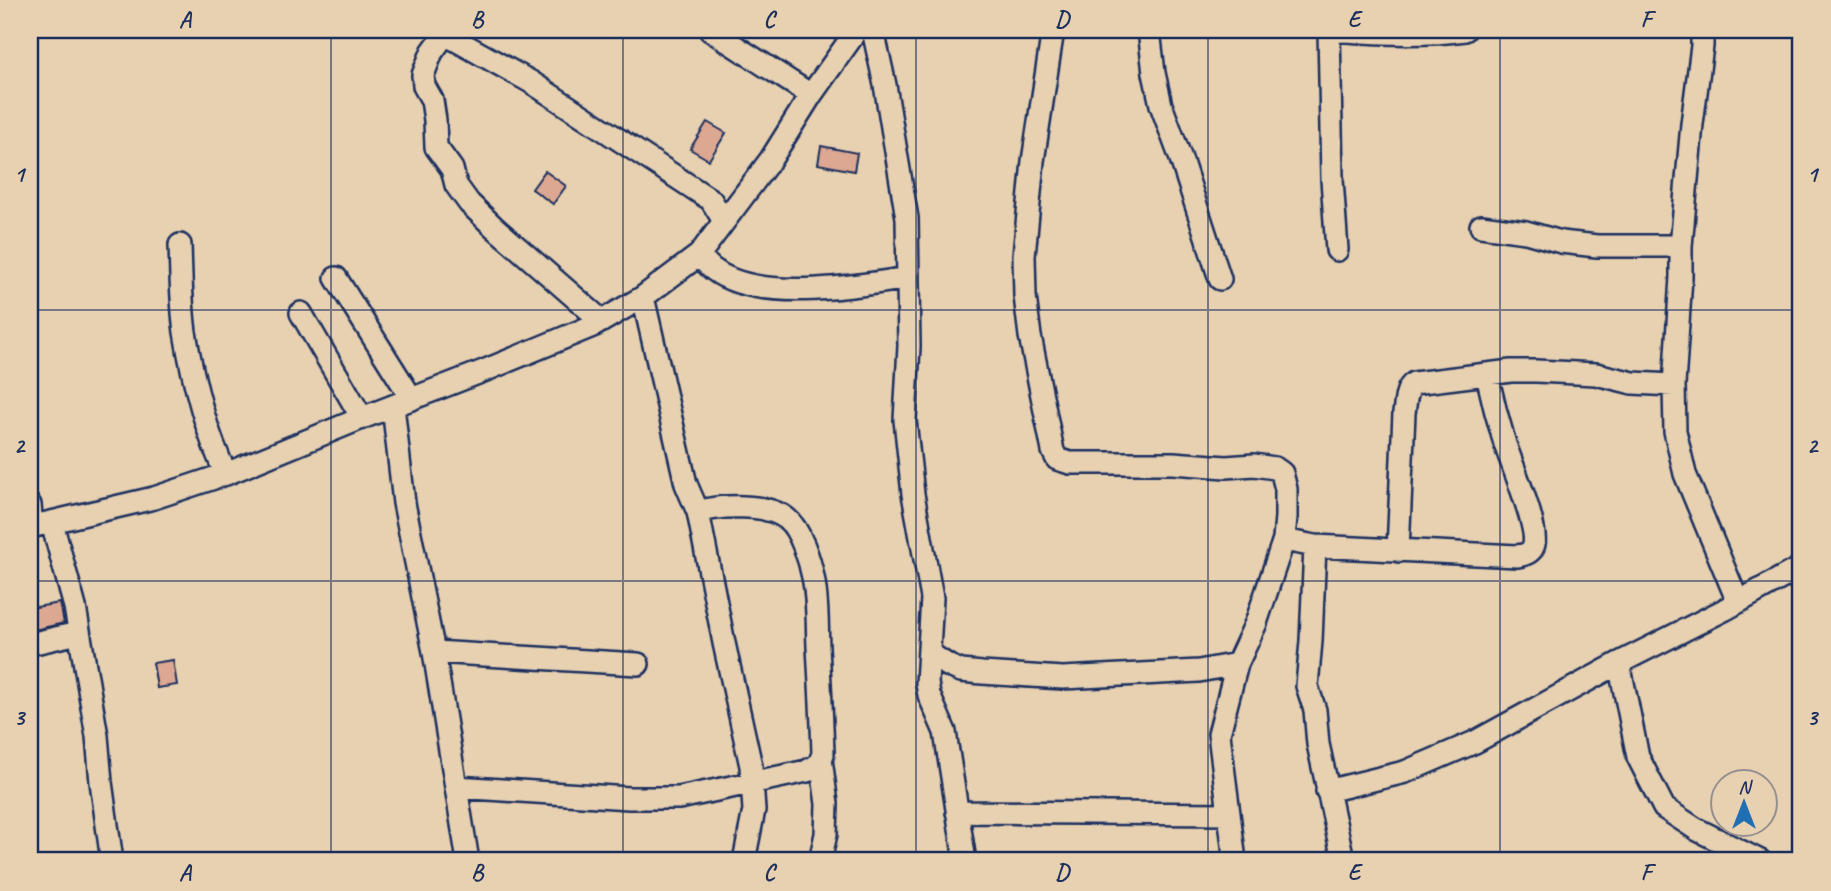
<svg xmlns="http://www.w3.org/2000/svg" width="1831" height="891" font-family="Caveat,sans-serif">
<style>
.building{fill:#dda892;stroke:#1b2f5e;stroke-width:2}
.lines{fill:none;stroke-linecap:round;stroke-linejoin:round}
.minor-casing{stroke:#1b2f5e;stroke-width:26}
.minor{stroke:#e7d1b1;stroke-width:21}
.grid{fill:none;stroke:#1b2f5e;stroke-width:2;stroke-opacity:0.55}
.neatline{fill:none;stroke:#1b2f5e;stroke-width:2.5}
.grid-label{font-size:23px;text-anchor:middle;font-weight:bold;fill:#1b2f5e}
</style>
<rect width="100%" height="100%" fill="#e7d1b1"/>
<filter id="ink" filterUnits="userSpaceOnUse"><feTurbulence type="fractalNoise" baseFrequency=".0143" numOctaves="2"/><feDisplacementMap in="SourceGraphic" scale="14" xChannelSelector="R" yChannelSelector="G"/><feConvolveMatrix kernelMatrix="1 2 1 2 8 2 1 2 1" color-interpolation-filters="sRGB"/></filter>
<g filter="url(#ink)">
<!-- building -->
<path class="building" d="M707,122L726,133L709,160L690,149Z
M821,146L857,153L854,171L818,164Z
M545,171L566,186L553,204L532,189Z
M60,603L64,623L30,631V608Z
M173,660L177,685L157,688L153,663Z"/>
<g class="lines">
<!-- minor casing -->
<g class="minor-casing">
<path id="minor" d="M448,30L432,52L423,75L424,86L432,100L435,120L436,147L452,169L456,185L469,203L494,227L602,321
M710,30L811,95
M873,30L885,85L907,218L909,346L905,420L913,494L932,598L927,683L929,695L945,732L965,861
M1053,30L1033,161L1024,256L1025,296L1030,336L1053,451L1057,459L1070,463H1173L1226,467L1254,465L1275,468L1282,473L1286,489V517L1284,539L1256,623L1237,664L1219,734L1235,861
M1149,30L1154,73L1161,105L1181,159L1220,279
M1329,30L1332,179L1337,250
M1330,30C1373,33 1422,36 1465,30
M1702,30V46L1692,124L1681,246V277L1674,385L1675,431L1685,474L1738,602
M445,34L531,82L711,200L724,221
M1481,226L1526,232L1561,242L1597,246H1681
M180,245C181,273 181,303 185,332C193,381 205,430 226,474
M699,255C704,260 708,266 714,270C758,303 857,286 908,278
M336,278L412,399
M643,297L686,484L698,512L724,643L751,766L754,810L744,861
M301,313L362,418
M393,406L404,503L434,652L468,861
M30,505L32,527
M52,523L75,607L97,736L101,782L112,861
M30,527L154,498L226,474L362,418L486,370L595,325L643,297L699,255L771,159L811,95L857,30
M1284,539L1294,542L1315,546L1311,641L1307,686L1315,710L1318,744L1341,850L1340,861
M1315,546L1517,556C1525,555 1532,553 1534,544C1538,526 1512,465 1505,444C1498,421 1492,398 1487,375
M1398,551L1404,413C1406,403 1405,389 1414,383L1511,371H1536L1596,374L1633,383L1674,385
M30,644L78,633
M434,652L638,664
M929,653L949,666L961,671L982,673L1063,678L1199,671L1237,664
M1619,663L1638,757L1664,808L1696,829L1760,861
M456,787L629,798H679L807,771L819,764L823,754C822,718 820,682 818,647C817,624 818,600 813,577C810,561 800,529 787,519C768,503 720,505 698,512
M1327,791L1405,772L1475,742L1619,663L1724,610L1801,567
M957,812L1229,814
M820,861L826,834L827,804L821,759"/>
</g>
<!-- minor -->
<use href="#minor" class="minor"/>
</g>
</g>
<!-- grid -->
<path class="grid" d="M331,30V861M623,30V861M916,30V861M1208,30V861M1500,30V861M30,310H1801M30,581H1801"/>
<!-- margin -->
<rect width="1831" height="891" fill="none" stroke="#e7d1b1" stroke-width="77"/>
<!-- north arrow -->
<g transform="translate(1744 803)"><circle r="33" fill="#e7d1b1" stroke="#959090" stroke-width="2"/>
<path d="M0-5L12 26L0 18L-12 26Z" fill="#1f6fb2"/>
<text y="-10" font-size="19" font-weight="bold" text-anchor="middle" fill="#1b2f5e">N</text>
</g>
<rect x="38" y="38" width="1754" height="814" class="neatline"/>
<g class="grid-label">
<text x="185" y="27">A</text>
<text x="477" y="27">B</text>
<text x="769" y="27">C</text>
<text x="1062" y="27">D</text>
<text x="1354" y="27">E</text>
<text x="1646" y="27">F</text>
<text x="19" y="182">1</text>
<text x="1812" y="182">1</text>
<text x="19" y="453">2</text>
<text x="1812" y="453">2</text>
<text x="19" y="725">3</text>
<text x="1812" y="725">3</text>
<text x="185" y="880">A</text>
<text x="477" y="880">B</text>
<text x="769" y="880">C</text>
<text x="1062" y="880">D</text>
<text x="1354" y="880">E</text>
<text x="1646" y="880">F</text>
</g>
</svg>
